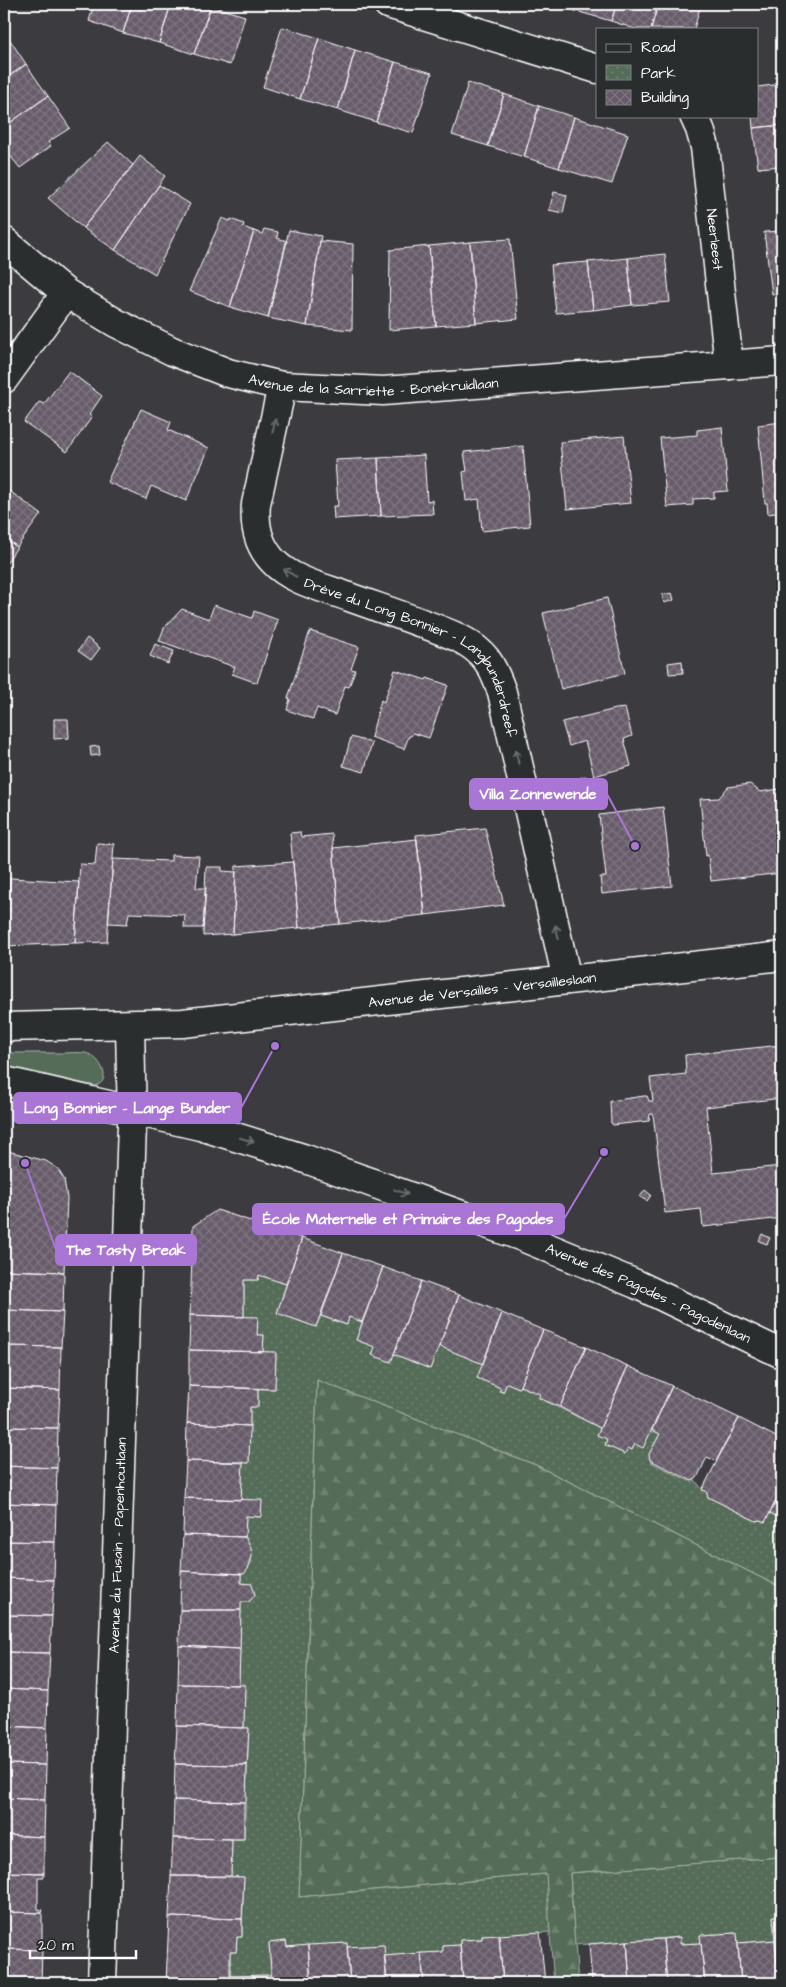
<svg xmlns="http://www.w3.org/2000/svg" width="786" height="1987" font-family="'Architects Daughter',sans-serif">
<style>
.grass{fill:#546c58;stroke:#aab6ac}
.forest{fill:url(#forest-firs);stroke:#aab6ac}
.park{fill:url(#park-dots);stroke:#aab6ac}
.building{fill:url(#building-cross-hatch);stroke:#fff}
.lines{fill:none;stroke-linecap:round;stroke-linejoin:round}
.street-casing{stroke:#fff;stroke-width:31}
.secondary-casing{stroke:#fff;stroke-width:31}
.street{stroke:#2a2d2e;stroke-width:28}
.secondary{stroke:#2a2d2e;stroke-width:28}
.oneway{stroke:#6a6c6d}
.labels{text-anchor:middle;stroke-width:4.5;stroke-linejoin:round;paint-order:stroke}
.street-label{font-size:14px;fill:#fff;stroke:#2a2d2e}
.leader{fill:none;stroke:#a976d5;stroke-width:2}
.callout-dot{fill:#a976d5;stroke:#2a2d2e;stroke-width:2}
.callout{fill:#a976d5;stroke:#a976d5;stroke-width:2}
.callout-label{font-size:15px;text-anchor:middle;font-weight:bold;fill:#fff}
</style>
<defs>
<pattern id="forest-firs" width="22" height="20" patternUnits="userSpaceOnUse" patternTransform="scale(1.25)"><rect width="22" height="20" fill="#546c58"/><path d="M5 1l3.5 6h-7zM16 11l3.5 6h-7z" fill="#6e8271"/></pattern>
<pattern id="park-dots" width="8" height="8" patternUnits="userSpaceOnUse" patternTransform="scale(1.25)"><rect width="8" height="8" fill="#546c58"/><path d="M2 2h.1M6 6h.1" fill="none" stroke="#6e8271" stroke-width="1.8" stroke-linecap="round"/></pattern>
<pattern id="building-cross-hatch" width="8" height="8" patternUnits="userSpaceOnUse" patternTransform="scale(1.25)"><rect width="8" height="8" fill="#675b6a"/><path d="M0 0l8 8M0 8l8-8" fill="none" stroke="#7e7480"/></pattern>
</defs>
<rect width="100%" height="100%" fill="#3c3b40"/>
<filter id="ink" filterUnits="userSpaceOnUse"><feTurbulence type="fractalNoise" baseFrequency=".02" numOctaves="2"/><feDisplacementMap in="SourceGraphic" scale="10" xChannelSelector="R" yChannelSelector="G"/><feConvolveMatrix kernelMatrix="1 2 1 2 8 2 1 2 1" color-interpolation-filters="sRGB"/></filter>
<g filter="url(#ink)">
<!-- grass -->
<path class="grass" d="M4,1053C23,1053 43,1053 62,1053C69,1053 78,1052 85,1053C99,1055 114,1081 95,1086L4,1065Z"/>
<!-- forest -->
<path class="forest" d="M317,1380L536,1465L782,1588V1857L570,1873L578,1983H554L545,1874L299,1897Z"/>
<!-- park -->
<path class="park" d="M259,1275L286,1284L277,1313L316,1327L321,1316L346,1325L349,1317L362,1322L356,1340L375,1347L373,1355L391,1362L394,1354L430,1369L439,1346L483,1364L477,1378L501,1388L500,1391L503,1392L507,1383L519,1388L520,1386L540,1394L539,1398L600,1428L597,1435L607,1439L605,1445L625,1454L628,1448L632,1450L635,1444L643,1447L652,1430L660,1434L649,1454L651,1462L689,1481L695,1480L702,1489L706,1491L708,1497L756,1521L760,1520L765,1522L770,1513L782,1519V1588L536,1465L317,1380L299,1897L546,1874L550,1932L482,1936V1939L460,1940V1945L443,1946V1952L384,1956L383,1945L347,1947L346,1943L287,1947L286,1941L269,1943L271,1975L230,1976V1952H236L237,1937H242L244,1877L231,1876L232,1840L244,1839L249,1729L248,1728H244L245,1685H239L241,1602L249,1601L255,1595L252,1584L241,1583V1574H244L251,1563L252,1556L249,1542L245,1537L246,1516L261,1517L241,1500L243,1462L249,1463L250,1407H258V1389H275L276,1353L263,1352L264,1335H257L244,1317V1280H258Z
M782,1857V1916H773L775,1940L738,1943L736,1933L700,1935L701,1943L680,1944L679,1937L575,1945L570,1873Z"/>
<!-- building -->
<path class="building" d="M94,4H132L123,33L89,21Z
M132,4H171L159,43L123,33Z
M171,4H204L211,6L194,54L159,43Z
M574,4H617L611,21L572,10Z
M617,4H658L651,29H635L611,21Z
M658,4H701L694,29H651Z
M211,6L245,16L230,65L194,54Z
M282,27L319,38L300,99L263,87Z
M4,31L26,64L4,80Z
M319,38L355,50L338,110L300,99Z
M355,50L395,62L376,122L338,110Z
M395,62L432,73L413,133L376,122Z
M26,64L48,96L4,127V80Z
M468,83L504,94L488,146L452,135Z
M782,84V125L753,128L752,116H757V87Z
M504,94L539,106L524,157L488,146Z
M48,96L70,128L48,142L51,146L20,168L4,148V127Z
M539,106L574,117L559,168L524,157Z
M574,117L628,134L612,184L559,168Z
M782,125V166L758,168L753,128Z
M108,142L133,165L83,228L48,198Z
M140,156L165,176L115,250L83,228Z
M159,185L190,204L155,274L115,250Z
M554,192L567,195L563,213L549,210Z
M222,218L230,221L231,219L244,224L243,227L254,231L230,307L189,291Z
M264,229L278,232L277,238L287,241L268,318L230,307L254,231L262,234Z
M289,230L321,236L307,326L268,318Z
M782,231V293L772,294L764,232Z
M510,239L518,319L476,323L470,242Z
M320,241L353,244L352,330L307,326Z
M470,242L476,323L436,326L429,246Z
M429,246L436,326L389,330L390,250Z
M665,254L670,302L632,305L628,258Z
M628,258L632,305L593,310L588,262Z
M588,262L593,310L556,313L551,265Z
M69,371L102,396L89,415L92,417L67,452L24,422L39,402L44,404Z
M141,409L171,422L168,430L209,448L186,501L151,486L146,499L107,482Z
M782,422V512L768,514L767,503H765L758,425Z
M722,427L728,491L714,492V498L693,499V505L667,507L660,438L697,435V430Z
M624,436L631,503L567,509L560,442Z
M523,446L530,526L482,531L479,499L466,501L463,472L467,471L464,452Z
M424,455L427,501L432,500L433,514L381,516L378,458Z
M378,458L381,516L334,519L333,506H338L335,460Z
M4,487L41,514L17,547L4,537Z
M4,537L17,547L4,567Z
M672,593L674,600L664,603L662,595Z
M607,598L625,673L561,689L543,613Z
M214,605L252,618L254,611L278,620L257,683L232,674L235,667L159,641L164,628L182,609L209,619Z
M310,631L359,647L351,669L355,670L349,687L345,686L335,715L317,708L313,719L287,710L290,699L288,698Z
M87,638L100,648L91,660L78,651Z
M155,644L174,651L168,664L150,656Z
M682,661L683,673L669,674L668,663Z
M395,670L426,680L427,678L448,685L429,738L413,733L411,736H409L404,749L371,737L381,700L384,702Z
M625,708L632,736L624,739L631,766L594,776L585,741L569,746L562,722L616,709Z
M54,719H68L69,738L54,739Z
M351,737L372,743L364,772L343,766Z
M99,746L100,755L91,756L90,747Z
M586,776L590,788L571,793L568,782Z
M750,784L760,792L779,789L782,822V873L711,881L708,855L706,856L700,799L719,798L728,787Z
M779,789H782V822Z
M663,807L672,886L602,894L600,877H606L599,815Z
M485,828L504,905L425,915L416,835Z
M300,832L301,837L332,834L340,924L299,928L290,833Z
M417,839L425,915L340,924L333,848Z
M97,843L114,844L107,942L75,943L80,864L95,865Z
M171,855L199,856L196,888H206L203,928H184L185,915L129,913L127,924L108,923L113,859L171,861Z
M293,862L299,928L233,934L236,866Z
M206,867H222V871L236,872L233,934L203,936Z
M4,878H6V888H9L6,946L4,945Z
M10,878L79,882L75,943L6,946Z
M782,1045V1098L706,1107L713,1173L782,1166V1218L703,1227L701,1209L665,1213L653,1114H650L649,1121L613,1125L611,1123L610,1101L644,1096H647L649,1101H653L650,1078L686,1074L685,1055Z
M4,1150L46,1161L57,1168L64,1179L67,1198L64,1272L4,1270Z
M645,1190L651,1195L647,1201L640,1197Z
M217,1210L302,1238L286,1284L259,1275L258,1280H244V1317L190,1315L193,1226Z
M762,1234L770,1238L767,1244L759,1241Z
M302,1238L343,1253L316,1327L277,1313Z
M343,1253L383,1267L362,1322L349,1317L347,1325L321,1316Z
M383,1267L421,1281L391,1362L372,1355L375,1347L356,1340Z
M4,1270L64,1272L63,1312L4,1310Z
M421,1281L459,1295L430,1369L394,1354Z
M459,1295L502,1313L483,1364L439,1346Z
M4,1310L63,1312L61,1347L4,1346Z
M502,1313L543,1330L519,1388L507,1383L503,1392L499,1391L501,1388L477,1378Z
M190,1315L258,1317L257,1335H264L263,1352L189,1350Z
M543,1330L586,1347L560,1407L539,1398L540,1394L520,1386Z
M4,1346L61,1347L60,1390L4,1388Z
M586,1347L628,1366L600,1428L560,1407Z
M189,1350L276,1352L275,1389L189,1386Z
M628,1366L672,1386L643,1448L635,1444L632,1450L628,1448L625,1454L605,1445L607,1439L597,1435Z
M189,1386L258,1389V1407H250V1426L187,1423Z
M672,1386L739,1418L716,1461L707,1457L697,1478L692,1481L650,1460L649,1454L660,1434L652,1430Z
M4,1388L60,1390L58,1428L4,1427Z
M739,1418L782,1440V1489L765,1522L760,1520L756,1521L708,1497L706,1491L702,1490Z
M187,1423L250,1426L249,1463L186,1461Z
M4,1427L58,1428L57,1468L4,1466Z
M186,1461L243,1462L241,1500L184,1498Z
M4,1466L57,1468L56,1505L4,1503Z
M782,1489V1519L770,1513Z
M184,1498L262,1500L261,1517L246,1516L245,1537L183,1535Z
M4,1503L56,1505L55,1542L4,1541Z
M183,1535L245,1537L251,1548L252,1556L248,1569L244,1574L181,1571Z
M4,1541L55,1542L54,1580L4,1578Z
M181,1571L241,1574V1583L252,1584L255,1595L249,1602H241V1610H180Z
M4,1578L54,1580L52,1616L4,1615Z
M180,1610H241L240,1649L179,1646Z
M4,1615L52,1616L50,1653L4,1652Z
M179,1646L240,1649L239,1685L178,1684Z
M4,1652L50,1653L48,1691L4,1689Z
M178,1684L245,1685L244,1728L177,1726Z
M4,1689L48,1691L47,1728L4,1726Z
M4,1726L47,1728L46,1765L4,1764Z
M177,1726L249,1728L247,1765L175,1764Z
M4,1764L46,1765L45,1800L4,1798Z
M175,1764L247,1765L246,1802L174,1800Z
M4,1798L45,1800L44,1837L4,1835Z
M174,1800L244,1802V1839L173,1838Z
M4,1835L44,1837V1873L4,1872Z
M173,1838L232,1839L231,1876H171Z
M4,1872L44,1873V1877H38V1909L43,1910L42,1913L4,1912Z
M171,1876L244,1877L242,1919L169,1917Z
M4,1912L42,1913V1950L4,1949Z
M773,1916H782V1983H779Z
M169,1917L242,1919V1937H237L236,1952H230V1976L271,1975L272,1983H166Z
M540,1932L545,1983H503L499,1935Z
M737,1933L741,1983H705L700,1935Z
M499,1935L503,1983H463L460,1940L482,1939V1936Z
M680,1937V1944L701,1943L705,1983H667L663,1939Z
M663,1939L667,1983H630L627,1941Z
M775,1940L779,1983H741L738,1943Z
M286,1941L287,1947L308,1945L311,1983H272L269,1943Z
M627,1941L630,1983H592L589,1944Z
M347,1943L350,1983H311L308,1945Z
M384,1945L387,1983H350L347,1947Z
M460,1945L463,1983H424L421,1953L443,1952V1946Z
M4,1949L42,1950L41,1983H4Z
M421,1953L424,1983H387L384,1956Z"/>
<g class="lines">
<!-- street casing -->
<g class="street-casing">
<g id="street">
<path d="M388,4L597,69"/>
<path id="s1" d="M694,116L700,129L705,147L729,365"/>
<path id="s2" d="M4,241L66,293L116,323L172,351L228,373L282,386L383,391L782,361"/>
<path d="M4,379L66,293"/>
<path id="s3" d="M282,386L256,504C254,525 258,545 273,561C291,581 325,588 349,597C385,610 422,622 457,637C485,651 492,664 502,692L567,980"/>
<path id="s4" d="M4,1081L200,1126L303,1158L520,1236L636,1284L782,1354"/>
<path id="s5" d="M102,1983L132,1125L130,1025"/>
</g>
</g>
<!-- secondary casing -->
<g class="secondary-casing">
<g id="secondary">
<path id="s6" d="M4,1027L183,1023L782,956"/>
</g>
</g>
<!-- street -->
<use href="#street" class="street"/>
<!-- secondary -->
<use href="#secondary" class="secondary"/>
</g>
<!-- one-way arrows -->
<defs><path id="oneway-shaft" d="M-6 0H5M1.5-3L5.5 0L1.5 3" fill="none" stroke-width="1.6" stroke-linecap="round" stroke-linejoin="round" transform="scale(1.25)"/></defs>
<g class="oneway">
<use href="#oneway-shaft" transform="translate(274 426) rotate(-77)"/>
<use href="#oneway-shaft" transform="translate(290 573) rotate(-149)"/>
<use href="#oneway-shaft" transform="translate(517 757) rotate(-103)"/>
<use href="#oneway-shaft" transform="translate(557 932) rotate(-103)"/>
<use href="#oneway-shaft" transform="translate(247 1140) rotate(17)"/>
<use href="#oneway-shaft" transform="translate(401 1192) rotate(20)"/>
</g>
</g>
<g class="labels">
<!-- street labels -->
<g class="street-label">
<text dy="5" stroke="none"><textPath href="#s1" startOffset="126">Neerleest</textPath></text>
<text dy="5" stroke="none"><textPath href="#s2" startOffset="409">Avenue de la Sarriette - Bonekruidlaan</textPath></text>
<text dy="5" stroke="none"><textPath href="#s3" startOffset="361">Drève du Long Bonnier - Langbunderdreef</textPath></text>
<text dy="5" stroke="none"><textPath href="#s6" startOffset="480">Avenue de Versailles - Versailleslaan</textPath></text>
<text dy="5" stroke="none"><textPath href="#s4" startOffset="680">Avenue des Pagodes - Pagodenlaan</textPath></text>
<text dy="5" stroke="none"><textPath href="#s5" startOffset="438">Avenue du Fusain - Papenhoutlaan</textPath></text>
</g>
</g>
<!-- callouts -->
<path class="leader" d="M635 846L607 794M275 1046L241 1108M604 1152L564 1219M25 1163L56 1250"/>
<g class="callout-dot">
<circle cx="635" cy="846" r="5"/>
<circle cx="275" cy="1046" r="5"/>
<circle cx="604" cy="1152" r="5"/>
<circle cx="25" cy="1163" r="5"/>
</g>
<g class="callout">
<rect x="470" y="779" width="137" height="30" rx="5"/>
<rect x="14" y="1093" width="227" height="30" rx="5"/>
<rect x="253" y="1204" width="311" height="30" rx="5"/>
<rect x="56" y="1235" width="140" height="30" rx="5"/>
</g>
<g class="callout-label">
<text x="538" y="799">Villa Zonnewende</text>
<text x="127" y="1113">Long Bonnier - Lange Bunder</text>
<text x="408" y="1224">École Maternelle et Primaire des Pagodes</text>
<text x="126" y="1255">The Tasty Break</text>
</g>
<!-- margin -->
<rect width="786" height="1987" fill="none" stroke="#2a2d2e" stroke-width="20"/>
<rect x="10" y="10" width="766" height="1967" fill="none" stroke="#fff" stroke-width="2" filter="url(#ink)"/>
<!-- legend -->
<rect x="596" y="28" width="162" height="90" fill="#2a2d2e" stroke="#7f8182"/>
<rect x="606" y="44" width="25" height="8" fill="#2a2d2e" stroke="#7f8182"/>
<text x="641" y="52" font-size="15" fill="#ffffff">Road</text>
<rect x="606" y="65" width="25" height="15" fill="url(#park-dots)" stroke="#7f8182"/>
<text x="641" y="78" font-size="15" fill="#ffffff">Park</text>
<rect x="606" y="90" width="25" height="15" fill="url(#building-cross-hatch)" stroke="#7f8182"/>
<text x="641" y="102" font-size="15" fill="#ffffff">Building</text>
<!-- scale -->
<path d="M30 1950v8h106v-8" fill="none" stroke="#ffffff" stroke-width="2.5"/>
<text x="38" y="1950" font-size="15" fill="#ffffff" stroke="#2a2d2e" stroke-width="4" paint-order="stroke">20 m</text>
</svg>
